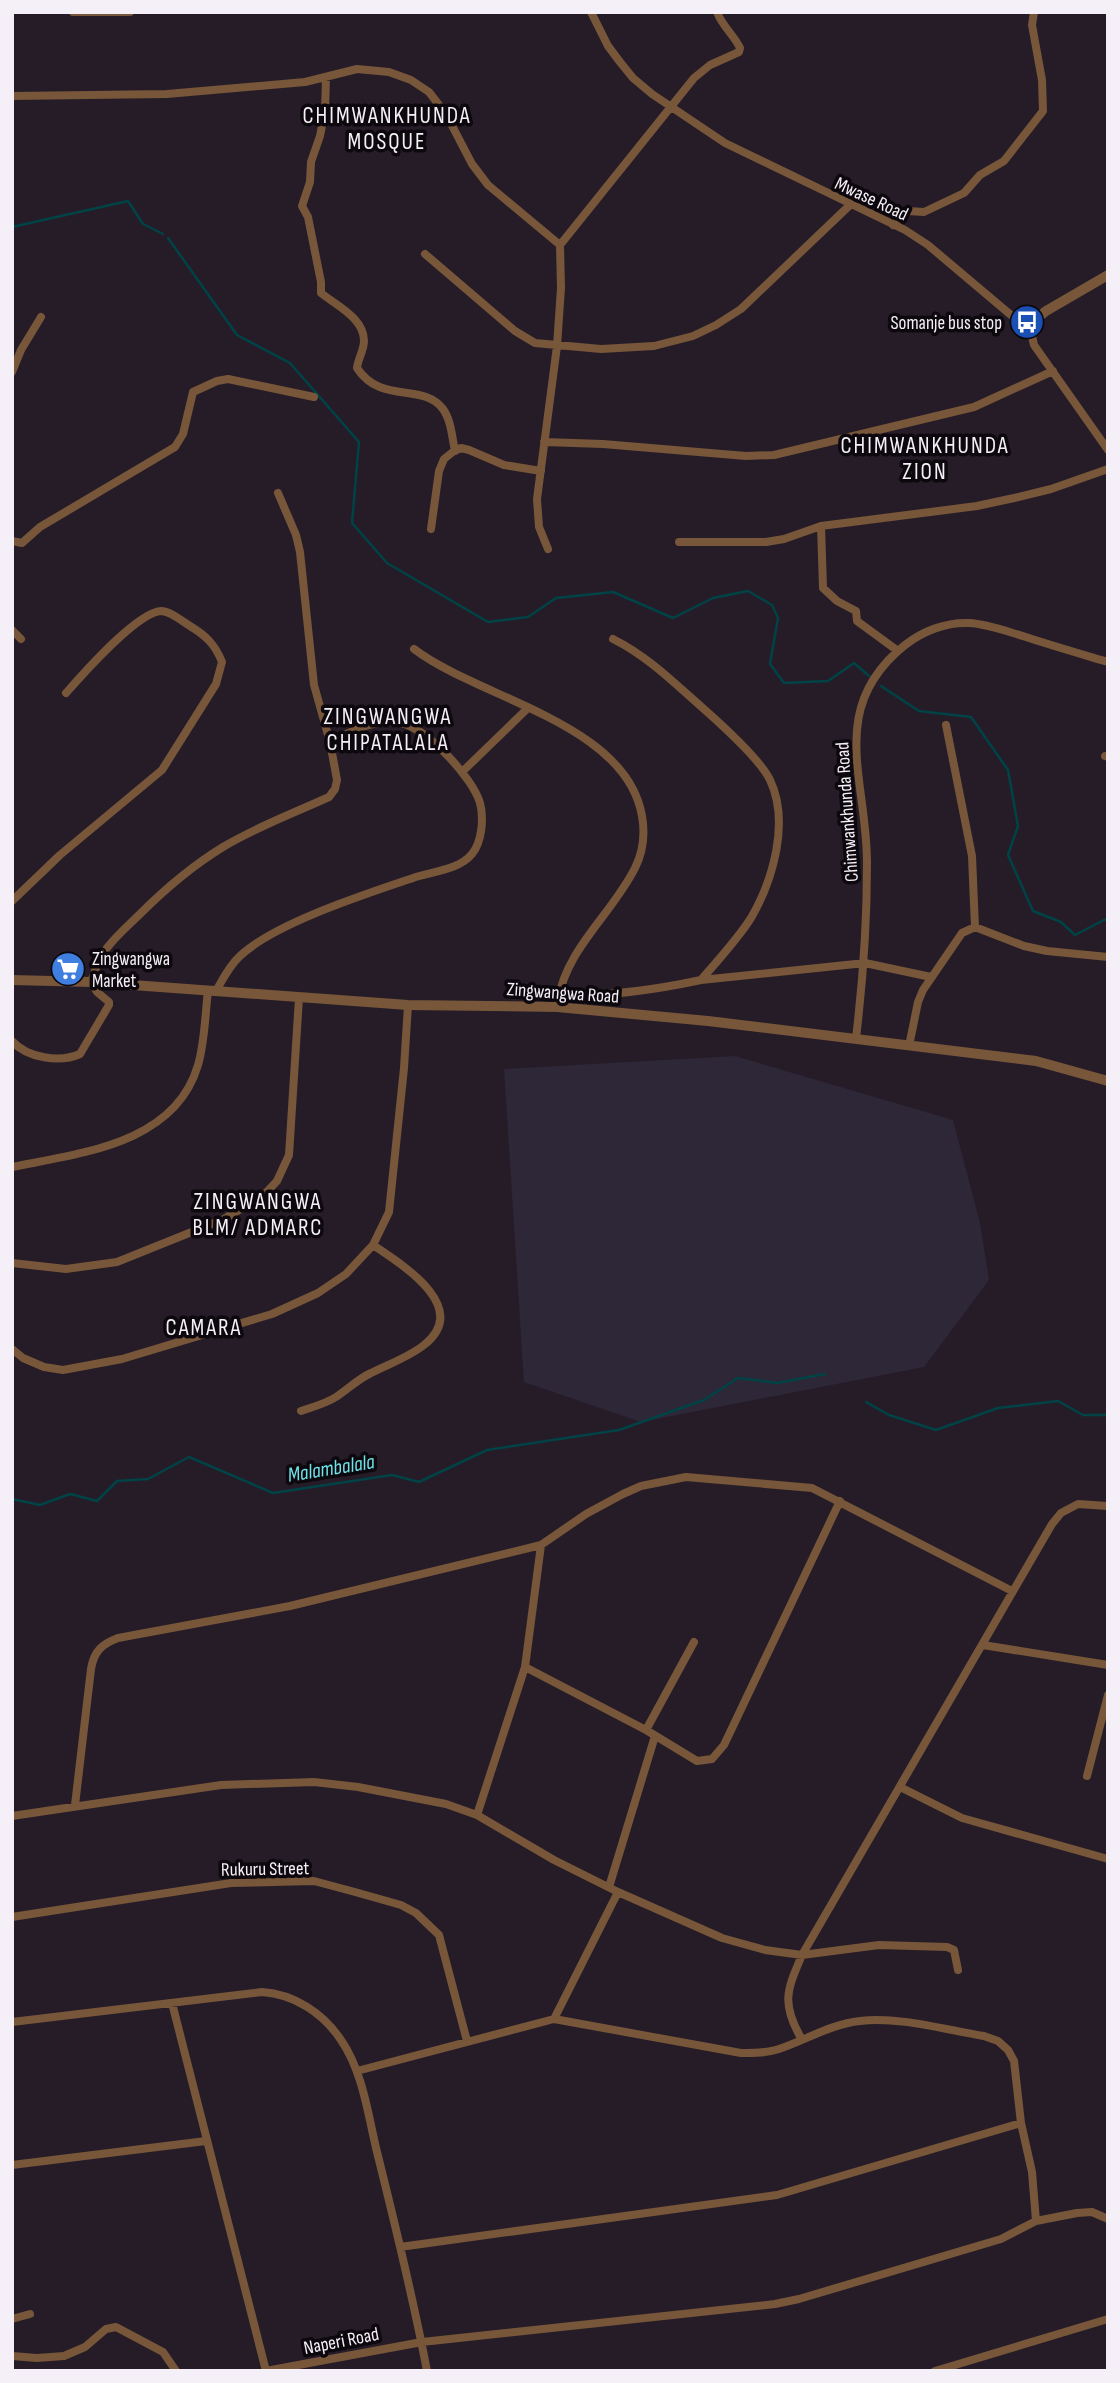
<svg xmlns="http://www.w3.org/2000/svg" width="1120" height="2383" font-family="'Sofia Sans Condensed',sans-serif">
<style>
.industrial{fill:#2d2737}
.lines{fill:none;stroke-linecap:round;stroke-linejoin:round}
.stream{stroke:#004346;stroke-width:2.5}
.minor{stroke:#775639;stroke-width:8}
.tertiary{stroke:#775639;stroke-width:10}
.labels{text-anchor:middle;stroke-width:7;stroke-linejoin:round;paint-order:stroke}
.street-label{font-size:19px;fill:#f5eff7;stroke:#0c080d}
.poi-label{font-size:19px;fill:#f5eff7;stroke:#0c080d;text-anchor:end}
.water-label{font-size:21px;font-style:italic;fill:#6fe4e9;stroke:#0c080d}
.quarter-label{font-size:23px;letter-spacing:2px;fill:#f5eff7;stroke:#0c080d}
</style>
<rect width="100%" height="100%" fill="#251c28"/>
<!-- industrial -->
<path class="industrial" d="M735,1056L953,1120L980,1223L989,1280L924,1367L641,1422L524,1382L504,1069Z"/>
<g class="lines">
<!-- stream -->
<path class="stream" d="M12,227L128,201L143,224L163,234
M168,238L237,335L290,363L359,442L352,523L387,563L488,622L528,617L556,598L613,592L673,618L713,598L748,591L772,605L778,618L770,664L784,683L828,681L854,663L869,676
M881,686L919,711L971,717L1008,770L1018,826L1008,855L1033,911L1061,922L1075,935L1108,918
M866,1402L889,1415L936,1430L998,1408L1058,1401L1083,1415H1108
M12,1499L40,1505L70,1494L97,1501L117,1481L148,1479L189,1457L273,1493L392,1475L419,1482L487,1450L619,1430L704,1400L738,1378L777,1383L825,1374"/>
<!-- minor -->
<path class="minor" d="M73,12H130
M591,12L608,46L620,62L633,78L652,94L725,143L905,230L928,245L1031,332L1034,345L1108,450
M326,78L325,111L320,136L311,162L310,182L302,206L308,217L321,282V293C337,306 364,318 364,341C364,350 358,359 357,368C381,405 423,382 443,409C451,420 452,437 455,451
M12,96L167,94L305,82L357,69L389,72L411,80L429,92L446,114L472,164L488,185L560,245
M893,225L908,211L924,212L964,193L980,175L1004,161L1043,111L1042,80L1032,25L1034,12
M425,254L515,331L535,343L601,349L654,346L693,336L716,325L741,309L850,205
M12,372L21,350L41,317
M544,442L603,444L746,456L774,455L974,407L1053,371
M821,526L823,588L837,601L856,611L857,621L898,651
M431,529L439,471L444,459L454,451L461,448L469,450L504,465L541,471
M12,541L22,543L40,527L175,447L183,434L193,392L217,381L228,379L314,397
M679,542H766L784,539L821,526L977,506L1014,498L1051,489L1108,469
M548,549L539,527L537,499L557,346L561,288L560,245L694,78L710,65L739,52L740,48C734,35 722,26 717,12
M12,630L21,639
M414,649C480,699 626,723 642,816C645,833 643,852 635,868C612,914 567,948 558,1000
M946,725L972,856L975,927
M1105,756L1108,757
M462,772L528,708
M12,901L60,855L162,770L216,684L222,662C215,644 205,635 190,626C182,621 170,611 161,611C136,613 83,674 66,693
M701,980L865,963L931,977
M216,991C223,979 229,966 240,956C275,923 366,894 413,878C431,872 459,870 472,854C482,842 484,818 480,803C473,778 426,727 400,723C373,719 352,731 330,742
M559,995C608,997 654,990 701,980C718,960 737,940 751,918C773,880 790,822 770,780C760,759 723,726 705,710C675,684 649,657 613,639
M856,1038C863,980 867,922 867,863C867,779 826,708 905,645C923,631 946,622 969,623C989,624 1008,632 1026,637C1053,646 1081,654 1108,662
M12,1041C27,1058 60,1063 80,1054L109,1005V1002L97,992L91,982C102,947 114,939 140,914C165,889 192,866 223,847C256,827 294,813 329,797L335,789L337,780L330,742L314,685L300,552L296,535L278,493
M909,1046L918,1002L923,990L962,933L975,927L1024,946L1047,951L1108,957
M12,1167C81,1153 175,1144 198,1065C205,1041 205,1015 208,991
M12,1263L66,1269L117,1262L224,1219L264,1195L277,1181L289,1155L299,998
M12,1349L23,1358L44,1367L63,1370L122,1359L272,1314L318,1293L346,1274L373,1245L389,1212L404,1068L408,1005
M301,1411C312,1407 325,1404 336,1397C348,1389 358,1379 371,1373C389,1364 409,1357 424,1345C472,1307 401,1264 373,1245
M983,1645L1108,1665
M525,1667L646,1730L697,1761L712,1759L724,1745L840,1501
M646,1730L694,1642
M1087,1776L1108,1695
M900,1787L962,1818L1108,1859
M75,1805L91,1669C94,1651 102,1644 118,1638L290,1606L541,1545L586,1514L623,1494L641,1486L686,1477L812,1488L1012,1591
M477,1815L525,1667L541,1545
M12,1816L221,1785L314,1782L358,1787L446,1804L477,1815L554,1860L618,1892L722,1938L765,1950L802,1955L879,1945L947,1947L954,1950L958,1970
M609,1887L655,1736
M12,1917L231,1883L314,1881L355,1892L401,1905L416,1913L439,1935L467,2041
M172,2003L266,2371
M554,2019L618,1892
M12,2022L262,1992C294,1994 323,2013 341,2040C363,2072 368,2115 377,2152C395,2224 413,2297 427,2371
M801,2038C781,2003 787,1990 802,1955L1052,1524L1061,1513L1078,1504L1108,1506
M357,2071L554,2019L741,2053C754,2053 767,2053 779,2049C806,2040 831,2024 860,2021C898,2016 946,2030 984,2036L998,2041L1008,2050L1014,2061L1021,2123L1032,2172L1036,2221
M12,2165L206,2141
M400,2247L777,2195L1021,2123
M12,2319L30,2314
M12,2356L37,2358L64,2356L85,2347L106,2329L116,2327L163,2352L176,2371
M266,2371L422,2342L775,2304L799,2299L1001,2239L1036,2221L1077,2213L1092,2212L1108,2219
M935,2371L1108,2319"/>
<!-- tertiary -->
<path class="tertiary" d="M1031,332L1040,316L1046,311L1108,275
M12,980L91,982L408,1005L557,1007L708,1021L1036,1061L1108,1081"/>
</g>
<!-- icons -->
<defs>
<g id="bus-disc" transform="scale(1.75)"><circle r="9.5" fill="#1a4fb4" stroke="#0c080d"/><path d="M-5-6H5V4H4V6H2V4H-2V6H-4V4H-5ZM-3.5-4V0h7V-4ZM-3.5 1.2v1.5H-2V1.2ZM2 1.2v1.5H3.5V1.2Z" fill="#fff"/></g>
<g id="supermarket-disc" transform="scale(1.75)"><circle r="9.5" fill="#3f7fe0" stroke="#0c080d"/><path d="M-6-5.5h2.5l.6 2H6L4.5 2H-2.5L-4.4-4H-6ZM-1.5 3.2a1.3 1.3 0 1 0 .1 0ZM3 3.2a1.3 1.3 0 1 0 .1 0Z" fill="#fff"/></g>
</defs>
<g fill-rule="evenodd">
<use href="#bus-disc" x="1027" y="322"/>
<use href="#supermarket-disc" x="68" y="969"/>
</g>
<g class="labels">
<!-- street labels -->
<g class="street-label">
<text transform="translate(872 198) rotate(25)" y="7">Mwase Road</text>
<text transform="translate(846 812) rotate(-94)" y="7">Chimwankhunda Road</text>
<text transform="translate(563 992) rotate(4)" y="7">Zingwangwa Road</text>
<text transform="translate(265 1868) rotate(-1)" y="7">Rukuru Street</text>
<text transform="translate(341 2340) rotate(-11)" y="7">Naperi Road</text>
</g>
<!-- poi labels -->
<g class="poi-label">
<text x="1002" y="329">Somanje bus stop</text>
<text x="92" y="965" text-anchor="start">Zingwangwa<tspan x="92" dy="22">Market</tspan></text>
</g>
<!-- water labels -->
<g class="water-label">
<text transform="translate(331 1468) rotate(-9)" y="7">Malambalala</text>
</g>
<!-- quarter labels -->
<g class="quarter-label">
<text x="387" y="123">CHIMWANKHUNDA<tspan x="387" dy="26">MOSQUE</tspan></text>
<text x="925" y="453">CHIMWANKHUNDA<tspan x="925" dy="26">ZION</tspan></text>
<text x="388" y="724">ZINGWANGWA<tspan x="388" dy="26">CHIPATALALA</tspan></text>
<text x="258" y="1209">ZINGWANGWA<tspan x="258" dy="26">BLM/ ADMARC</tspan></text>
<text x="204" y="1335">CAMARA</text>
</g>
</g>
<!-- border -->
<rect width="1120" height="2383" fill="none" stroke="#f5eff7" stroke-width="28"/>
</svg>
